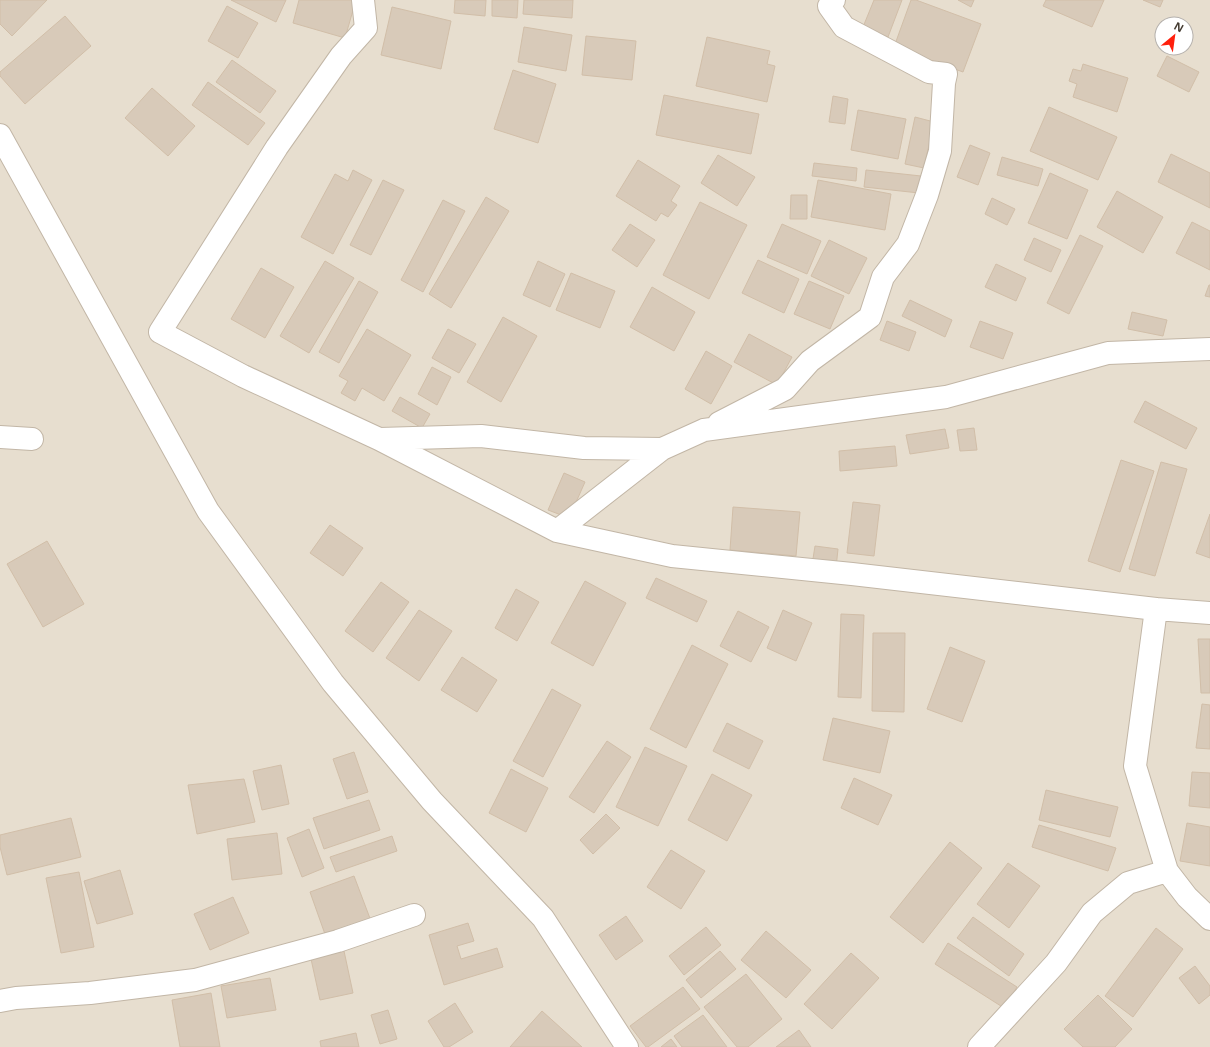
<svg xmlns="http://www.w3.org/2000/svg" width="1210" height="1047" font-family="'Noto Sans',sans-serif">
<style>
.residential{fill:#e7decf;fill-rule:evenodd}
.building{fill:#d8cab9;stroke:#d1bea8}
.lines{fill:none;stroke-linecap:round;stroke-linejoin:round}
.minor-casing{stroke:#c2b6a6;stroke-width:24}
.minor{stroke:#fff;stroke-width:22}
</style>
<rect width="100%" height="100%" fill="#f3ece1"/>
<!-- residential -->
<path class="residential" d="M0,0H1210V1047H0ZM1162,24H1186V48H1162Z"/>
<!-- building -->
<path class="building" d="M0,0H47L12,36L0,24Z
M231,0H286L276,22Z
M299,0H356L345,38L293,23Z
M455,0H486L485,16L454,13Z
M492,0H518L517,18L492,16Z
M524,0H573L572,18L523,14Z
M874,0H902L888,37L863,27Z
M911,0H916L981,24L963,72L894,47Z
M958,0H974L971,7Z
M1046,0H1104L1092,27L1043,6Z
M1143,0H1163L1160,7Z
M227,6L258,23L238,58L208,41Z
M392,7L451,21L441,69L381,55Z
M65,16L91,46L25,104L0,76V72Z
M524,27L572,35L566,71L518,62Z
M586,36L636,41L632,80L582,75Z
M707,37L770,51L767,64L775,66L767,102L696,86Z
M1167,56L1199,72L1189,92L1157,76Z
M232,60L276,91L260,113L216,82Z
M1083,64L1128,78L1117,112L1073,97L1077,84L1069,81L1073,69L1081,71Z
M513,70L556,84L538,143L494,129Z
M208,82L265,123L248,145L192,105Z
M152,88L195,126L168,156L125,118Z
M664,95L759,114L751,154L656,135Z
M833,96L848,99L845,124L829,122Z
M1049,107L1117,137L1098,180L1030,151Z
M858,110L906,119L898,159L851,150Z
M915,117L934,122L924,168L905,164Z
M970,145L990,153L978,185L957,177Z
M1171,154L1210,173V208L1158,182Z
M718,155L755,177L737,206L701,183Z
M1002,157L1043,169L1038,186L997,175Z
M638,160L680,186L671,201L677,205L668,217L661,213L656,221L616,196Z
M814,163L857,168L856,181L812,176Z
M353,170L372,180L333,254L301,237L335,174L348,181Z
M866,170L921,176L919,193L864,187Z
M1050,173L1088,190L1067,239L1028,223Z
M383,180L404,190L371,255L350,245Z
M818,180L891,194L885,230L811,217Z
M1117,191L1163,217L1143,253L1097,227Z
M791,195H807V219H790Z
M486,197L509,211L451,308L429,294Z
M992,198L1015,209L1007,225L985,214Z
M443,200L465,211L423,292L401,280Z
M700,202L747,225L709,299L663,275Z
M1192,222L1210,231V270L1176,253Z
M630,224L655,240L637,267L612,250Z
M782,224L821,241L807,274L767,257Z
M1080,235L1103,246L1069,314L1047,303Z
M1034,238L1061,250L1051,272L1024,260Z
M829,240L867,258L849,294L811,276Z
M758,260L799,279L784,313L742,293Z
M325,261L354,278L309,353L280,336Z
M538,261L565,274L550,307L523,295Z
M996,264L1026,278L1016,301L985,287Z
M261,268L294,287L265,338L231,319Z
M571,273L615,291L600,328L556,310Z
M359,281L378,292L339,363L319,352Z
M809,281L844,296L830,329L794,314Z
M1209,285H1210V297L1205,296Z
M652,287L695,312L674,351L630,327Z
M910,300L952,320L945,337L902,316Z
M1132,312L1167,320L1163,336L1128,329Z
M503,317L537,336L501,402L467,382Z
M887,321L916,332L909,351L880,340Z
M980,321L1013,333L1003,359L970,347Z
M367,329L411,355L384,401L362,388L355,401L341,393L348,381L339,376Z
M448,329L476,344L459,373L432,358Z
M749,334L792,357L777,385L734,362Z
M706,351L732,366L711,404L685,389Z
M432,367L451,377L437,405L418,394Z
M400,397L430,414L422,428L392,411Z
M1145,401L1197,428L1186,449L1134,422Z
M974,428L977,450L960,451L957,430Z
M945,429L949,448L910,454L906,435Z
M895,446L897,466L840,471L839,451Z
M1121,460L1154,471L1120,572L1088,561Z
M1161,462L1187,469L1155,576L1129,569Z
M564,473L585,482L569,518L548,510Z
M853,502L880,505L874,556L847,553Z
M733,507L800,512L796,556L730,550Z
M1210,514V558L1196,553Z
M330,525L363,548L343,576L310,553Z
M47,541L84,604L43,627L7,564Z
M815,546L838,549L836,568L812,565Z
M656,578L707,601L697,622L646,598Z
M585,581L626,603L593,666L551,643Z
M381,582L409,602L373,652L345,631Z
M516,589L539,602L517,641L495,628Z
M419,610L452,631L419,681L386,658Z
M783,610L812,623L796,661L767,648Z
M738,611L769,627L751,662L720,646Z
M841,614L864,615L861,698L838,697Z
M873,633H905L904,712L872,711Z
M1198,639H1210V693H1201Z
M692,645L728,664L686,748L650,729Z
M950,647L985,661L962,722L927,709Z
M462,657L497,680L477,712L441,690Z
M552,689L581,705L543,777L513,761Z
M1202,704L1210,705V749L1196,748Z
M833,718L890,731L880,773L823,760Z
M727,723L763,741L749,769L713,751Z
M607,741L631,757L594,813L569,797Z
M645,747L687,766L658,826L616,807Z
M354,752L368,792L347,799L333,759Z
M281,765L289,804L262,810L253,771Z
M511,769L548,788L526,832L489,813Z
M1192,772L1210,773V808L1189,806Z
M712,774L752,795L727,841L688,820Z
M854,778L892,795L878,825L841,808Z
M244,779L255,822L197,834L188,785Z
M1046,790L1118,807L1110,837L1039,820Z
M369,800L380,830L324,849L313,818Z
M606,814L620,828L593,854L580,840Z
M71,818L81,857L7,875L0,847V835Z
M1187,823L1210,827V866L1180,861Z
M1039,825L1116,848L1108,871L1032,847Z
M309,829L324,868L302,877L287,838Z
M277,833L282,874L232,880L227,839Z
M392,836L397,851L336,872L330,857Z
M950,842L982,868L923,943L890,917Z
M671,850L705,871L681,909L647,887Z
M1008,863L1040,886L1009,928L977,904Z
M120,870L133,914L97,924L84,881Z
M79,872L94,947L61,953L46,878Z
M354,876L371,921L326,937L310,892Z
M233,897L249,933L210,950L194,914Z
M626,916L643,941L616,960L599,935Z
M973,917L1024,954L1009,976L957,938Z
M468,923L474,941L457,946L461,959L497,948L503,967L444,985L429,935Z
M706,927L721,945L684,975L669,956Z
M1156,928L1183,949L1133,1017L1105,996Z
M766,931L811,970L786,998L741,960Z
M948,943L1017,987L1004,1008L935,964Z
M344,951L353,993L320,1000L311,959Z
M720,951L736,969L701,998L686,980Z
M851,953L879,978L832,1029L804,1004Z
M1195,966L1210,986V995L1199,1004L1179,978Z
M746,974L782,1019L748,1047H737L704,1007Z
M270,978L276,1010L227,1018L221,986Z
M683,987L700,1009L648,1047H646L630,1026Z
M211,993L220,1047H180L172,1000Z
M1098,995L1132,1029L1115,1047H1083L1064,1029Z
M455,1003L473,1032L449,1047H444L428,1021Z
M388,1010L397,1039L380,1044L371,1015Z
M542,1011L582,1047H510Z
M703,1015L727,1047H682L674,1036Z
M799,1030L811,1047H776Z
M356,1033L359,1047H321L320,1041Z
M671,1039L677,1047H661Z"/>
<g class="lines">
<!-- minor casing -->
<g class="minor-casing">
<path id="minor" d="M363,0L366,28L341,56L277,147L160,332L243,376L379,439L557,531L672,556L852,574L1156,609L1210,613
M0,135L208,511L333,683L432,801L543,918L627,1047
M719,423L785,389L810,361L870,317L883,277L908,244L927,195L940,151L944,83L946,74L929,72L844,27L829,6L834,0
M0,437L32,439
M380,439L481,436L584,448L662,449L704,430L946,397L1108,353L1210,349
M557,531L662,449
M1167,871L1187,897L1210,919
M0,1001L16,998L90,993L195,980L338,941L414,915
M979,1047L1056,963L1092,913L1128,883L1167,871L1135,766L1156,609"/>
</g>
<!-- minor -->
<use href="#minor" class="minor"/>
</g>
<!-- north arrow -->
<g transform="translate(1174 36) rotate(29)"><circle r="19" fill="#ffffff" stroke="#b5b1ad"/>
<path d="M0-3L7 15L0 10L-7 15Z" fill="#ff1f0c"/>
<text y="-6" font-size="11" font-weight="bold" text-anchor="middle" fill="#453c32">N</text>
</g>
</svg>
